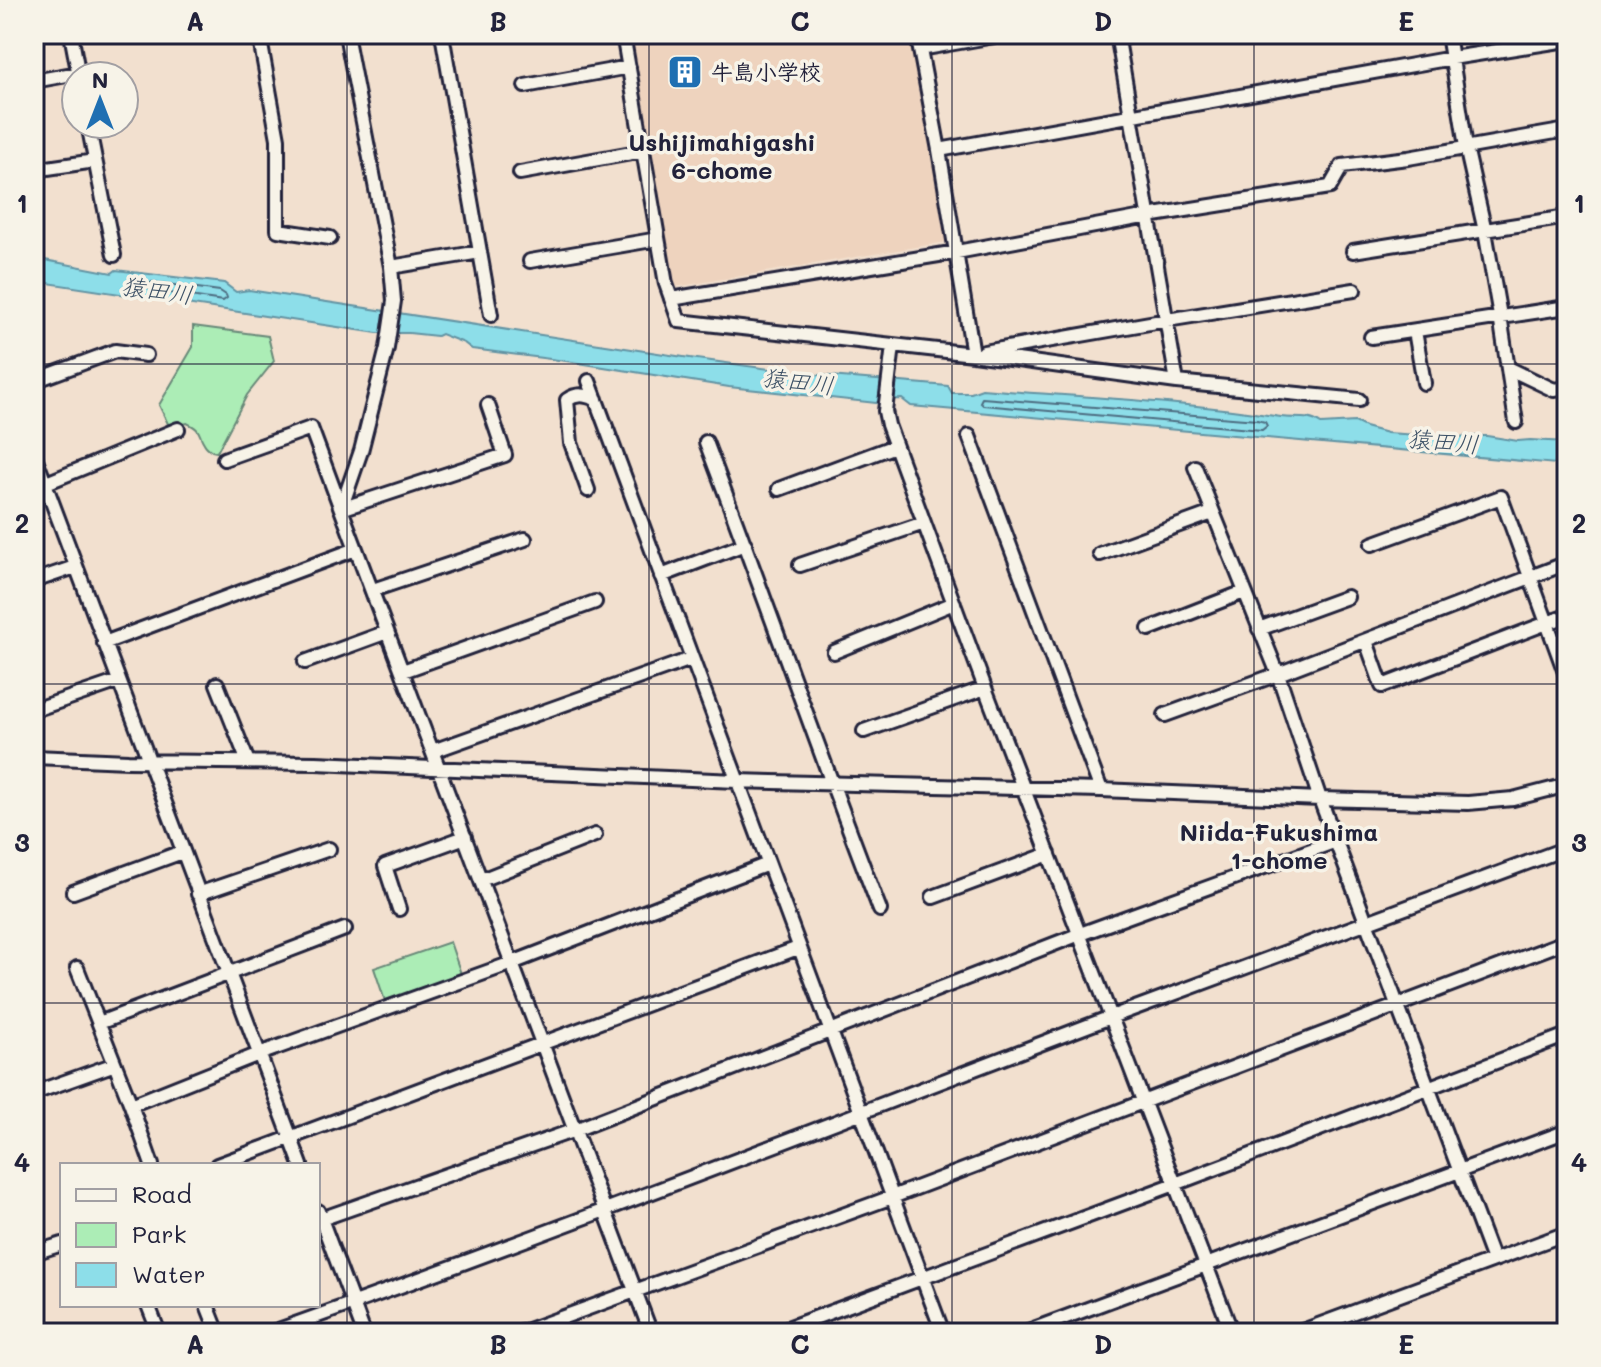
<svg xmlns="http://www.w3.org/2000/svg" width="1601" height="1367" font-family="Mali,'Klee One',sans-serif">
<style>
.built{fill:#eed3be}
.green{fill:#acedb6;stroke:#678878;stroke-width:2}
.water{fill:#8ddee9;stroke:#6293a3;stroke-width:2}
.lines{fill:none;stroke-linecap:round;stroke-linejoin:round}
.shore{stroke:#4d6d81;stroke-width:2}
.street-casing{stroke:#22223b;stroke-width:18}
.street{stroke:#f7f3e8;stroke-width:12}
.grid{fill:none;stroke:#22223b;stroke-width:2;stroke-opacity:0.55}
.labels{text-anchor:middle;stroke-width:7;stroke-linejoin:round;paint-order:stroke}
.poi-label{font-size:22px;font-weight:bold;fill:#22223b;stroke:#f7f3e8;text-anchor:start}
.neighbourhood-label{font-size:24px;font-weight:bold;fill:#22223b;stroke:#f7f3e8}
.water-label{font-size:24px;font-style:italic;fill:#3d5166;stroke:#f7f3e8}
.neatline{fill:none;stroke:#22223b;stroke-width:3}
.grid-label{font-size:26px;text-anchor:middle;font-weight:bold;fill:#22223b}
</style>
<rect width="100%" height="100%" fill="#f2e0cf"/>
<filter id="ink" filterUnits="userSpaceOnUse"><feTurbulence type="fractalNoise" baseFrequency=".0125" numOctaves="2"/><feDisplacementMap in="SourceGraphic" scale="16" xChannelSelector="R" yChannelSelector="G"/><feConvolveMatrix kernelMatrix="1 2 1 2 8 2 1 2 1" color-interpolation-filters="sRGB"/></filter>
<g filter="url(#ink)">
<!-- built -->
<path class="built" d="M632,34H911L946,242L675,287Z"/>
<!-- green -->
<path class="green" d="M193,326L268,336L274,361L247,395L217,452L212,451C209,449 206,447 204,443C197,432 202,430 187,423L170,428L159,405L193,347Z
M450,942L461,974L385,1001L374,968Z"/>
<!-- water -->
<path class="water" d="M45,260L112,273L116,270L224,283L236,292L249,290L690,358L806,374L948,386L952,393H971L982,389C1082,397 1182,401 1281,417C1295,419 1309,415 1321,424L1355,422L1365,427L1387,433L1434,436L1452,440L1464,436H1487L1518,441L1530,440L1567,442V465L911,406L902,399L880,400L876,403L729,387L566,361L472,349L464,343L441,334L437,336L409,333H377L34,281V263H40Z"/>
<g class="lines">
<!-- shore -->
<path class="shore" d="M152,282L220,291L226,295L227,298L223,301L150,290L147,286Z
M982,398L1257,420L1265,422L1267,426L1262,430L983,405L980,402Z"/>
<!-- street casing -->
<g class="street-casing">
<path id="street" d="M71,34L79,76
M259,34L278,139V230L330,238
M346,34L391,267L394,301L387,348L361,451L341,509L651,1333
M623,34L666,284L679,321L973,354L1177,382L1359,400
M917,34L939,150L973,354
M1117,34L1177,382
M1448,34L1466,147L1485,231L1500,316L1516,422
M920,49L1006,34
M34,81L78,73
M525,86L629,67
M88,124L114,255
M939,150L1452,58L1567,40
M34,170L95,161
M520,173L643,151
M1353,251L1567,217
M480,252L491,315
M530,261L658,239
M391,267L480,252L442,34
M671,299L957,252L1148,216L1330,187L1342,166L1408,158L1567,130
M1415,331L1424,383
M1371,337L1567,307
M893,346L885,411L888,425L985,688L1232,1333
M984,352L1167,320L1354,290
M1508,368L1554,390L1567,388
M34,381L115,351L146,355
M589,381L943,1333
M969,436L1101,790
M706,442C765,597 820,755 880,910
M34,454L301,1165
M224,459L311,428L341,509L505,455L488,405
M1195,467L1278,674L1320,799L1493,1260
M34,488L178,429
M779,489L895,446
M588,490L571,443L567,400C577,393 585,395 596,399
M1372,544L1501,497L1547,623L1567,616
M1100,554L1212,513
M800,565L924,523
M661,576L745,544
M34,581L75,567
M373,590L525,539
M1149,629L1244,592
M1259,629L1347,597
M1366,641L1382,686L1547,623L1567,678
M104,643L356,549
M834,652L954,603
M305,662L387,632
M403,671L595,602
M217,684L248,762
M34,710L119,681
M1165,715L1278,674L1567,563
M864,731L985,688
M433,751L691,659
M34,757L128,761L316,763L737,781L1101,790L1320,799L1468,803L1513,799L1567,785
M481,880L595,835
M73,892L182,852
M198,894L329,849
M933,897L1049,854
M399,909L385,866L465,837
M77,968L131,1105L152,1165
M99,1023L345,929
M34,1093L115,1064
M131,1105L259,1054L512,963L768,864
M217,1165L798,948
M318,1211L364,1333
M318,1220L575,1130L1080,934L1336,841
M34,1253L62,1244
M148,1305L159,1333
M207,1305L218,1333
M270,1333C552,1233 831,1123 1111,1017C1263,960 1415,905 1567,848
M520,1333L892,1197L1567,941
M774,1333L1175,1184L1567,1035
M1023,1333L1567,1131
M1297,1333L1567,1233"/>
</g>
<!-- street -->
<use href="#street" class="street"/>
</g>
</g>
<!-- grid -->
<path class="grid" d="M347,34V1333M649,34V1333M952,34V1333M1254,34V1333M34,364H1567M34,684H1567M34,1003H1567"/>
<!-- icons -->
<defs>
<g id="building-square" transform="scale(1.8)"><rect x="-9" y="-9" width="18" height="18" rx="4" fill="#1f6fb2" stroke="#f7f3e8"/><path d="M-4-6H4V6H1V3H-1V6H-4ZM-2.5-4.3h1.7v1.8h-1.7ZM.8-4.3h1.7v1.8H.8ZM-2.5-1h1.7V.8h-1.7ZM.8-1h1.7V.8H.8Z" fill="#fff"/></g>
</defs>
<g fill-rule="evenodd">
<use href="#building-square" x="685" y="72"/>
</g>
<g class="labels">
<!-- poi labels -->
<g class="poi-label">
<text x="711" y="80">牛島小学校</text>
</g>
<!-- neighbourhood labels -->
<g class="neighbourhood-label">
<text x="722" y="151">Ushijimahigashi<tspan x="722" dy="28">6-chome</tspan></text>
<text x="1279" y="841">Niida-Fukushima<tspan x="1279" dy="28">1-chome</tspan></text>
</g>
<!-- water labels -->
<g class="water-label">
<text transform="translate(157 291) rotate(8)" y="8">猿田川</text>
<text transform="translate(798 382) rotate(7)" y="8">猿田川</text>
<text transform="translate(1443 442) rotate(5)" y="8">猿田川</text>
</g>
</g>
<!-- margin -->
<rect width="1601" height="1367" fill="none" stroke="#f7f3e8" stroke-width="88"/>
<!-- legend -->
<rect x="60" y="1163" width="260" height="144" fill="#f7f3e8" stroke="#a29fa3" stroke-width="2"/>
<rect x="76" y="1189" width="40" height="12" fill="#f7f3e8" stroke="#a29fa3" stroke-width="2"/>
<text x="132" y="1203" font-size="24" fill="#22223b">Road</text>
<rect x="76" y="1223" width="40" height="24" fill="#acedb6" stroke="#a29fa3" stroke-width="2"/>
<text x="132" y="1243" font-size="24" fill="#22223b">Park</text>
<rect x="76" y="1263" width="40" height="24" fill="#8ddee9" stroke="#a29fa3" stroke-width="2"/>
<text x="132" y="1283" font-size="24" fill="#22223b">Water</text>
<!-- north arrow -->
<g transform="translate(100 100)"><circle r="38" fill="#f7f3e8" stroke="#a29fa3" stroke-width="2"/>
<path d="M0-6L14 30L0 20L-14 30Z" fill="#1f6fb2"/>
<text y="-12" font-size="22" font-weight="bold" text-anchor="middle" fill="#22223b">N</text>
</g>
<rect x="44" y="44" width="1513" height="1279" class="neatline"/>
<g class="grid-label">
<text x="195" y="31">A</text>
<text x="498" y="31">B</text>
<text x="800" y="31">C</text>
<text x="1103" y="31">D</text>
<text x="1406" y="31">E</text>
<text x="22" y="213">1</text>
<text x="1579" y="213">1</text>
<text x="22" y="533">2</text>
<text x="1579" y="533">2</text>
<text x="22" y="852">3</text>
<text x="1579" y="852">3</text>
<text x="22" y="1172">4</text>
<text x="1579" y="1172">4</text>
<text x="195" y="1354">A</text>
<text x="498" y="1354">B</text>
<text x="800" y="1354">C</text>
<text x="1103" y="1354">D</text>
<text x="1406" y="1354">E</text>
</g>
</svg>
